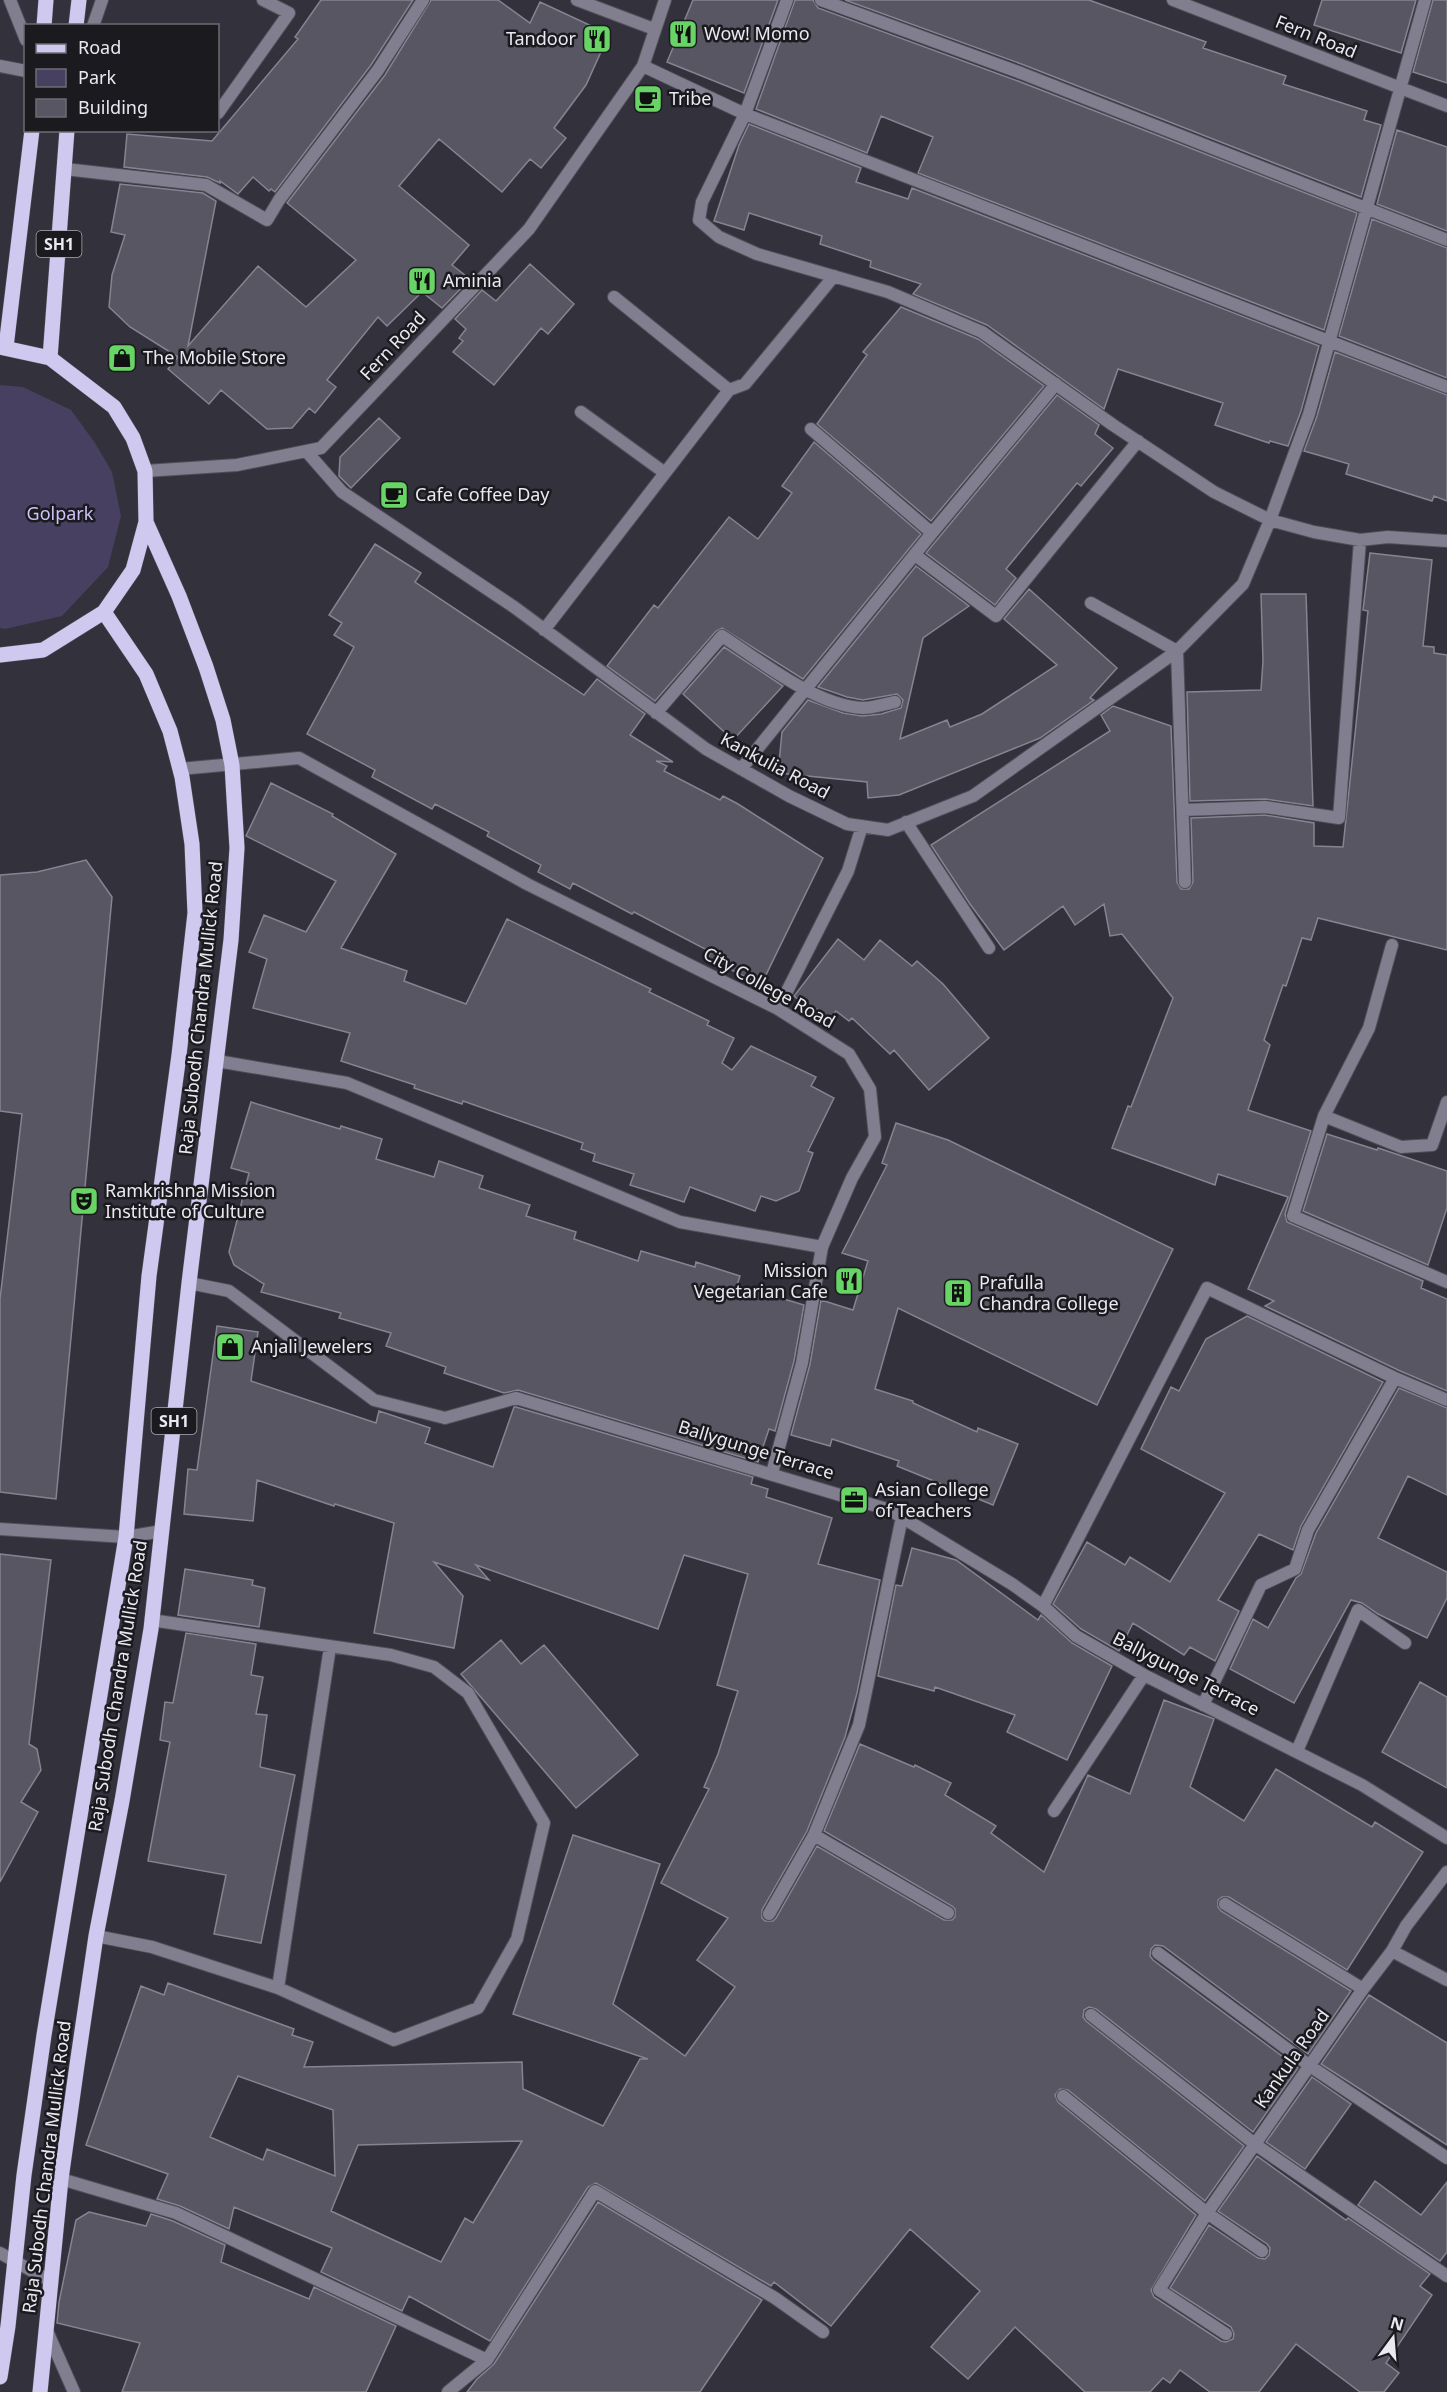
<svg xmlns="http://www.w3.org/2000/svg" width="1447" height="2392" font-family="'Noto Sans',sans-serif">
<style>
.green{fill:#474060}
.building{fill:#585663;stroke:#868491;stroke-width:1.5;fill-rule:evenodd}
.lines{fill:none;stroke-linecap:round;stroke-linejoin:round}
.lane-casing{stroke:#504e59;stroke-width:14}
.street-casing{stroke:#504e59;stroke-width:14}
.primary-casing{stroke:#504e59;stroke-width:16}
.lane{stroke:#817e90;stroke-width:12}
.street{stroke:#817e90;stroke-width:12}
.primary{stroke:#cfc9ef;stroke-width:15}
.labels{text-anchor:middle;stroke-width:5;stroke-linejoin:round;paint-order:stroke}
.shield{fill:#1a1a1f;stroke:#acaab1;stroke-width:1.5}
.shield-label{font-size:16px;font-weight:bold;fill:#eae8f0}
.poi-label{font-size:18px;fill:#eae8f0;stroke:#1a1a1f;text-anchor:start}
.street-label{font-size:18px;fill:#eae8f0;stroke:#1a1a1f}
.park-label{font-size:18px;fill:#cdc3f8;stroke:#1a1a1f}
</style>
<rect width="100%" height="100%" fill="#33313c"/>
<!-- green -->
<path class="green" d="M0,385L23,387L71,410L95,443L112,472L121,516L108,567L62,616L5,629L0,628Z"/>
<!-- building -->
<path class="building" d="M321,0H413L371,65L275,192L271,189L269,191L253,177L238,194L220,181V183L207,177L124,167L127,134L212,141L298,39L295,37Z
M431,0H498L530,23L540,2L609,34L586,85L554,128L566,138L541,168L530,159L502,192L439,139L399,186L469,245L452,265L470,279L442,308L422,292L387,326L378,317L327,380L336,387L315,413L309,408L292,428L267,429L221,390L209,404L168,369L178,357L130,327L109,307L112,275L125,235L111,232L120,184L203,193L216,201L188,346L258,266L306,307L356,260L287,203L385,75Z
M693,0H778L744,93L667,62Z
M795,0H813L818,8L1018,81L1357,213L1324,330L918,173L933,137L881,116L867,153L756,109Z
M845,0H1089L1206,42L1203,48L1286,76L1283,84L1367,111L1364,120L1381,125L1361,197L1024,65Z
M1322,0H1416L1401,53L1314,25Z
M1433,0H1447V83L1413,72Z
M749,124L861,168L856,182L908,199L912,188L1319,346L1301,411L1288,446L1270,441L1269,443L1215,425L1223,403L1118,369L1104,409L987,325L913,294L921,284L870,267L871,261L820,244L822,236L749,213L744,230L714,221L739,145Z
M1397,130L1447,147V231L1377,204Z
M1372,219L1447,248V378L1339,336Z
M530,264L574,304L548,334L541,328L494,385L453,352L463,341L459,338L466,329L455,319L482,290L496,301Z
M901,307L978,339L1044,386L931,521L817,424L867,355L863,352Z
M1335,352L1447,395V501L1434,496L1432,501L1346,474L1349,464L1304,451L1317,416Z
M1057,395L1099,425L1095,434L1113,448L1081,486L1077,483L1006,569L1016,578L995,605L926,553Z
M379,418L400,438L351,488L339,476L340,457Z
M814,442L921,534L803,679L722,628L716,631L655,701L607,666L654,605L658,608L729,517L758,539L792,493L782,486Z
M375,544L421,573L415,582L584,695L597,679L645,714L630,735L673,762L656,761L667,766L664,771L720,800L723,796L738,804L823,858L761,985L708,958L711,952L634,912L632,914L573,883L570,889L538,872L541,865L487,836L489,832L435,804L432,809L372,777L375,770L307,734L354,647L334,635L342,623L329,615Z
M1370,553L1432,560L1423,646L1434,647V653L1447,655V950L1318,918L1311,940L1302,938L1286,986L1283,985L1264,1040L1270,1045L1248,1110L1311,1131L1285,1214L1287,1222L1423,1281L1421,1288L1447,1299V1391L1398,1370L1265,1306L1274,1301L1248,1289L1288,1197L1218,1174L1215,1185L1112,1148L1128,1106L1131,1107L1173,998L1122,934L1110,936L1104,904L1075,925L1063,906L1004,950L970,904L931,845L1110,731L1101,715L1113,706L1171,726L1177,882L1181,889H1189L1193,882L1191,818L1265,815L1314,823V846L1343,847L1368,611L1363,610Z
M916,566L969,606L923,638L900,739L947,720L950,727L982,714L1057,665L1004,619L1029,589L1117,668L1090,698L1094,700L1040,738L899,795L868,798L867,782L778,773L782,732L808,700L843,713L862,716L881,714L901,708L903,700L897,694L863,700L847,697L818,687Z
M1261,594H1306L1313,806L1265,799L1190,801L1187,692L1261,690L1263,661Z
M724,647L783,686L733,740L683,694Z
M271,783L333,814L332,816L396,854L341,948L407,971L404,981L466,1004L507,919L651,989L649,992L709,1021L707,1025L734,1038L722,1063L732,1070L751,1046L816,1077L811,1086L834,1098L808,1151L813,1153L799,1191L776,1201L761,1196L755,1211L690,1187L684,1202L630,1185L634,1174L593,1161L595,1154L581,1149L583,1143L463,1101L462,1104L414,1088L415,1085L341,1061L350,1033L253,1008L267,959L249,952L264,915L306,932L336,881L246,836Z
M86,860L112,897L56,1499L0,1492V1299L22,1114L0,1111V875L37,872Z
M838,939L864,960L880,940L912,966L917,961L943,984L989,1038L929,1090L894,1050L890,1054L852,1018L849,1021L836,1011L829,1019L817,1009L814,1012L794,996Z
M251,1102L340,1129L341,1126L382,1139L376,1159L434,1177L439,1161L483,1176L479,1188L530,1205L526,1216L576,1232L574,1239L638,1261L641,1251L695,1267L696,1262L740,1276L737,1285L804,1305L794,1361L775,1431L769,1429L758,1462L518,1390L504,1393L444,1373L446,1367L386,1346L391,1333L339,1318L341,1313L261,1292L264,1284L234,1265L229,1252L249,1173L231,1168Z
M896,1123L948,1140L1173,1249L1097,1405L898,1308L875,1389L913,1401V1403L977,1432L978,1428L1018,1444L993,1505L897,1466L899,1461L832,1439L830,1446L791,1435L810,1364L821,1300L853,1310L868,1261L842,1253L887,1165L882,1163Z
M1327,1134L1377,1150L1378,1148L1447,1171V1208L1428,1265L1303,1211Z
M1247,1316L1383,1382L1301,1526L1293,1550L1259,1534L1218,1600L1239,1611L1215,1661L1190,1647L1184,1655L1133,1623L1119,1651L1081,1629L1053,1604L1087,1542L1125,1565L1130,1557L1170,1582L1225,1493L1141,1449L1171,1387L1179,1391L1206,1339Z
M217,1326L258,1332L251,1381L376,1423L379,1411L430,1428L425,1443L493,1467L514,1407H516L753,1477L751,1484L768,1489L766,1497L832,1518L818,1564L880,1580L857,1693L845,1737L807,1831L762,1910V1918L765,1921H773L776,1918L817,1846L944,1920H952L955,1917V1909L952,1906L824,1831L860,1744L914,1767L915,1765L951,1783L945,1795L996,1826L991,1833L1044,1872L1088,1775L1130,1794L1164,1700L1214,1719L1190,1787L1244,1821L1276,1769L1372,1827L1375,1822L1423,1852L1347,1970L1229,1897H1222L1218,1900V1907L1221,1911L1351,1991L1308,2054L1163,1946L1155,1945L1151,1949L1150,1956L1153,1960L1298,2068L1253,2132L1096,2009L1089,2007L1084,2010L1083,2017L1086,2021L1244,2146L1205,2201L1068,2090L1060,2089L1055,2095L1058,2102L1196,2215L1151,2290L1154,2297L1221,2341L1226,2342L1233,2339L1234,2334L1231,2327L1170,2288L1209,2225L1258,2258L1265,2259L1269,2255L1270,2248L1267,2244L1218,2211L1257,2156L1346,2220L1348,2218L1430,2274L1420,2286L1432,2295L1386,2363L1399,2373L1384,2392H1360L1296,2344L1259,2392H1210L1180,2370L1170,2383L1163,2378L1150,2392H1085L1015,2327L968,2379L931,2347L980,2291L910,2229L831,2326L774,2282L771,2286L596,2183L588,2187L490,2341L409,2296L402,2311L321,2272L332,2248L234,2207L229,2229L180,2206L157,2199L168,2174L86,2145L141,1986L164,1995L168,1983L294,2029L292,2035L313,2042L304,2067L522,2062L523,2089L603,2126L640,2059H648L513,2014L573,1835L660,1864L613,2004L685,2056L735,1987L697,1960L728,1918L661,1883L709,1789L704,1787L718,1754L738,1691L717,1685L748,1574L684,1555L658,1629L476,1565L489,1580L434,1562L463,1596L454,1648L374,1633L394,1523L335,1504L334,1506L257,1480L253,1521L184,1514L188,1469L197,1470ZM238,2076L333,2110L335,2176L267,2149L263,2160L210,2137ZM522,2141L473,2223L465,2218L441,2262L331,2211L358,2145Z
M1399,1388L1447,1408V1495L1408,1476L1378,1538L1447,1572V1598L1427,1638L1378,1614L1362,1603L1351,1600L1294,1703L1230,1669L1253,1619L1268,1628L1296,1578L1301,1574L1316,1533Z
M912,1548L956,1560L1038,1620L1041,1615L1072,1643L1112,1666L1067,1760L1007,1732L1015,1715L935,1687L934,1691L878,1676L896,1585L902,1586Z
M0,1554L51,1560L29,1744L37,1749L41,1770L21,1802L38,1812L0,1882Z
M185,1569L253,1580L252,1585L265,1588L259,1627L178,1615Z
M186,1633L256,1644L251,1675L263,1677L256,1714L267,1715L260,1767L295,1775L261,1943L214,1934L226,1875L148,1861L170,1742L160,1740L165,1702L173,1703Z
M501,1640L521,1664L544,1645L638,1755L576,1808L461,1674Z
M1420,1682L1447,1697V1788L1382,1752Z
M1369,1995L1447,2043V2145L1321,2064Z
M1312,2077L1351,2104L1305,2169L1266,2142Z
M1375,2181L1421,2215L1447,2182V2252L1440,2261L1358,2205Z
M598,2202L762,2300L700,2392H467L477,2379L494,2364Z
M89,2212L146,2226L151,2214L173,2221L225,2245L221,2262L309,2299L314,2287L396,2326L366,2392H122L140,2343L57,2323L59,2302L76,2220Z"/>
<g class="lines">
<!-- lane casing -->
<g class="lane-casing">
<path id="lane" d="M772,1473L802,1363L822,1247"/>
</g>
<!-- street casing -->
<g class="street-casing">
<path id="street" d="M10,0L26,40
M577,0L654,29
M787,0L745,114L702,202L699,220L719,237L757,254L888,292L982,332L1113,425L1214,492L1270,520L1314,532L1360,540L1388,537L1447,541
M821,0L1021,73L1447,240
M1173,0L1447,106
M93,26L102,0
M0,66L26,71
M643,66L745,114L1447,387
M218,113L289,13L263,0
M65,169L206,185L267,220L279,200L378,70L423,0
M614,297L729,390
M581,412L665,473
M811,429L932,533
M307,452L342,492L514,607L706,749L789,796L847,824L888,830L973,796L1177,651L1243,584L1270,520L1309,414L1425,0
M145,471L237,465L321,448L529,229L643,66L665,0
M915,555L996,616L1138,441
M1091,603L1177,651L1185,882
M544,630L729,390L745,384L834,276
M656,713L722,636C761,661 816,706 863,708C873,708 885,704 895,702
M180,769L299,758L527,884L778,1009L849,1054L870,1089L875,1137L852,1178L822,1247L680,1222L347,1083L217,1061
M741,769L932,533L1056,384
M1183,810L1265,807L1339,818L1360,540
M906,822L989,948
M1392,945L1369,1028L1324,1116L1293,1216L1447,1282
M778,1009L848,871L862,826
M1324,1116L1401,1147L1432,1145L1447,1102
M189,1283L229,1291L374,1400L445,1418L516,1398L890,1510L1012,1584L1043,1606L1076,1636L1144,1675L1362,1785L1447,1838
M0,1529L126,1537L162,1531
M1043,1606L1207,1288L1395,1378L1447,1400
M1203,1705L1261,1585L1295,1569L1308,1530L1395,1378
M1297,1751L1358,1610L1405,1643
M1054,1811L1144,1675
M814,1835L948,1913
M1225,1904L1363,1989
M769,1914L814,1835L859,1725L902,1517
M96,1936L152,1947L278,1988L394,2040L478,2008L517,1939L544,1823L468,1693L434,1667L391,1655L151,1620
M1392,1951L1447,1980
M1158,1953L1310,2066L1447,2158
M278,1988L330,1647
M1091,2015L1256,2145L1447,2276
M1063,2096L1207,2213L1159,2290L1226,2334
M61,2179L176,2213L487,2360
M1262,2251L1207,2213L1363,1989L1392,1951L1406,1926L1447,1872
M0,2253L52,2282
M47,2331L74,2392
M448,2392L487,2360L595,2191L775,2298L823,2332"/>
</g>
<!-- primary casing -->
<g class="primary-casing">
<path id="primary" d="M44,26L46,0
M76,26L79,0
M0,347L50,358L114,407L133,438L145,471L146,522L133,570L104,612L43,650L0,655
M6,347L32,130
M50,358L67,130
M0,2377L8,2326L24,2175L44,2035L126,1537L149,1276L179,1055L195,913L192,844L182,777L170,731L146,674L104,612
M40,2392L61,2179L77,2065L96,1936L122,1801L151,1629L189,1283L231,940L237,848L232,765L223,720L206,667L179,596L146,522"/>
</g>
<!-- lane -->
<use href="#lane" class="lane"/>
<!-- street -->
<use href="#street" class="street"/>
<!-- primary -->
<use href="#primary" class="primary"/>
</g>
<!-- icons -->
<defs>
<g id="restaurant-square" transform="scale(1.5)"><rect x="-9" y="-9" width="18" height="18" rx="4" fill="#68d465" stroke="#1a1a1f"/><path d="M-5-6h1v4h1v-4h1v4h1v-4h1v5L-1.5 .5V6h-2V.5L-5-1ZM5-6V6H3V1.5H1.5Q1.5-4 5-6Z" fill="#111"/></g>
<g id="cafe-square" transform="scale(1.5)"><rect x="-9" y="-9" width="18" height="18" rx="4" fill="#68d465" stroke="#1a1a1f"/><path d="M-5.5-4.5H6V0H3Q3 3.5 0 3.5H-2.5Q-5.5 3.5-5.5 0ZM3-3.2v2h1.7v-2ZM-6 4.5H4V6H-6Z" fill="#111"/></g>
<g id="shop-square" transform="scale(1.5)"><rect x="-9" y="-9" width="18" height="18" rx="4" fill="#68d465" stroke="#1a1a1f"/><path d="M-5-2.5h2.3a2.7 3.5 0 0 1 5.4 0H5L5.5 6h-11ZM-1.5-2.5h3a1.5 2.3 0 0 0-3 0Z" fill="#111"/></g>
<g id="theatre-square" transform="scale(1.5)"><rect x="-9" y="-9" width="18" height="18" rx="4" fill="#68d465" stroke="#1a1a1f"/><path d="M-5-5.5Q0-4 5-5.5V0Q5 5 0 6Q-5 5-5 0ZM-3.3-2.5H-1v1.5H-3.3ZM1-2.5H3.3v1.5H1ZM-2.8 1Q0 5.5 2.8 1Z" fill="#111"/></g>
<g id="building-square" transform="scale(1.5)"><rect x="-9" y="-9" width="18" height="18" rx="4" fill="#68d465" stroke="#1a1a1f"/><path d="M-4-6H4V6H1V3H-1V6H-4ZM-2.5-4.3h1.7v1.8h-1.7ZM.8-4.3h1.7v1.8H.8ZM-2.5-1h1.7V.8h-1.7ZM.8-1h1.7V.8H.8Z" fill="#111"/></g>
<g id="office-square" transform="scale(1.5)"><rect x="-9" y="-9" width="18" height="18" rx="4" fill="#68d465" stroke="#1a1a1f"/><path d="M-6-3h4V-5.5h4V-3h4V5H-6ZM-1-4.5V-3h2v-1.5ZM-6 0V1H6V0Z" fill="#111"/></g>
</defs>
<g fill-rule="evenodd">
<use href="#restaurant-square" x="683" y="34"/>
<use href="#restaurant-square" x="597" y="39"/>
<use href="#cafe-square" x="648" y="99"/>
<use href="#restaurant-square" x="422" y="281"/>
<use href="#shop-square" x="122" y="358"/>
<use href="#cafe-square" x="394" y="495"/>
<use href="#theatre-square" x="84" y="1201"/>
<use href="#restaurant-square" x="849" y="1281"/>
<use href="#building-square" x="958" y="1293"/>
<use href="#shop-square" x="230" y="1347"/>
<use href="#office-square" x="854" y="1500"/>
</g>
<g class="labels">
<!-- shield labels -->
<g class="shield">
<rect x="36.5" y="231" width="45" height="26" rx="4.5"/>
<rect x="151.5" y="1408" width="45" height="26" rx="4.5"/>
</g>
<g class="shield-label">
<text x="59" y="250">SH1</text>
<text x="174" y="1427">SH1</text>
</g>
<!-- poi labels -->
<g class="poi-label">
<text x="704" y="40">Wow! Momo</text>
<text x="576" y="45" text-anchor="end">Tandoor</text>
<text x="669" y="105">Tribe</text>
<text x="443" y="287">Aminia</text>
<text x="143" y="364">The Mobile Store</text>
<text x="415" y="501">Cafe Coffee Day</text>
<text x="105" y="1197">Ramkrishna Mission<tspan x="105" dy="21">Institute of Culture</tspan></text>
<text x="828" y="1277" text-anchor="end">Mission<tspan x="828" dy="21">Vegetarian Cafe</tspan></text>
<text x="979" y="1289">Prafulla<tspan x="979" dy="21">Chandra College</tspan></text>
<text x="251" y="1353">Anjali Jewelers</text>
<text x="875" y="1496">Asian College<tspan x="875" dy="21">of Teachers</tspan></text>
</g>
<!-- street labels -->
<g class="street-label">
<text transform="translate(1316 37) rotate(22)" y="6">Fern Road</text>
<text transform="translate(393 346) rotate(-47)" y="6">Fern Road</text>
<text transform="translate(775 766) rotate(28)" y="6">Kankulia Road</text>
<text transform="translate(769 988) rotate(29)" y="6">City College Road</text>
<text transform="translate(201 1008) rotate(-84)" y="6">Raja Subodh Chandra Mullick Road</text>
<text transform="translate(756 1450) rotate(17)" y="6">Ballygunge Terrace</text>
<text transform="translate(1186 1674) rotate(27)" y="6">Ballygunge Terrace</text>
<text transform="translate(118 1686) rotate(-81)" y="6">Raja Subodh Chandra Mullick Road</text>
<text transform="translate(1292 2059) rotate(-55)" y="6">Kankula Road</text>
<text transform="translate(47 2167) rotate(-83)" y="6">Raja Subodh Chandra Mullick Road</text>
</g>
<!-- park labels -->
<g class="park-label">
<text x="60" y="520">Golpark</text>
</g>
</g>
<!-- legend -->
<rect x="24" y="24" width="195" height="108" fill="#1a1a1f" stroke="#6d6c73" stroke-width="1.5"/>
<rect x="36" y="44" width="30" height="9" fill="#cfc9ef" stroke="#6d6c73" stroke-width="1.5"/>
<text x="78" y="54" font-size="18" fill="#eae8f0">Road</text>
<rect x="36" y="69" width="30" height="18" fill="#474060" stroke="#6d6c73" stroke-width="1.5"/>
<text x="78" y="84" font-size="18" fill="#eae8f0">Park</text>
<rect x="36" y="99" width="30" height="18" fill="#585663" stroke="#6d6c73" stroke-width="1.5"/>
<text x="78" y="114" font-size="18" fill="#eae8f0">Building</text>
<!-- north arrow -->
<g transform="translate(1393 2338) rotate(16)" stroke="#1a1a1f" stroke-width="4.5" paint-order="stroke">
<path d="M0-4.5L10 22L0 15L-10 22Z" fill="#eae8f0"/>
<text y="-9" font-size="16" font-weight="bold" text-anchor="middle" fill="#eae8f0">N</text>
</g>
</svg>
